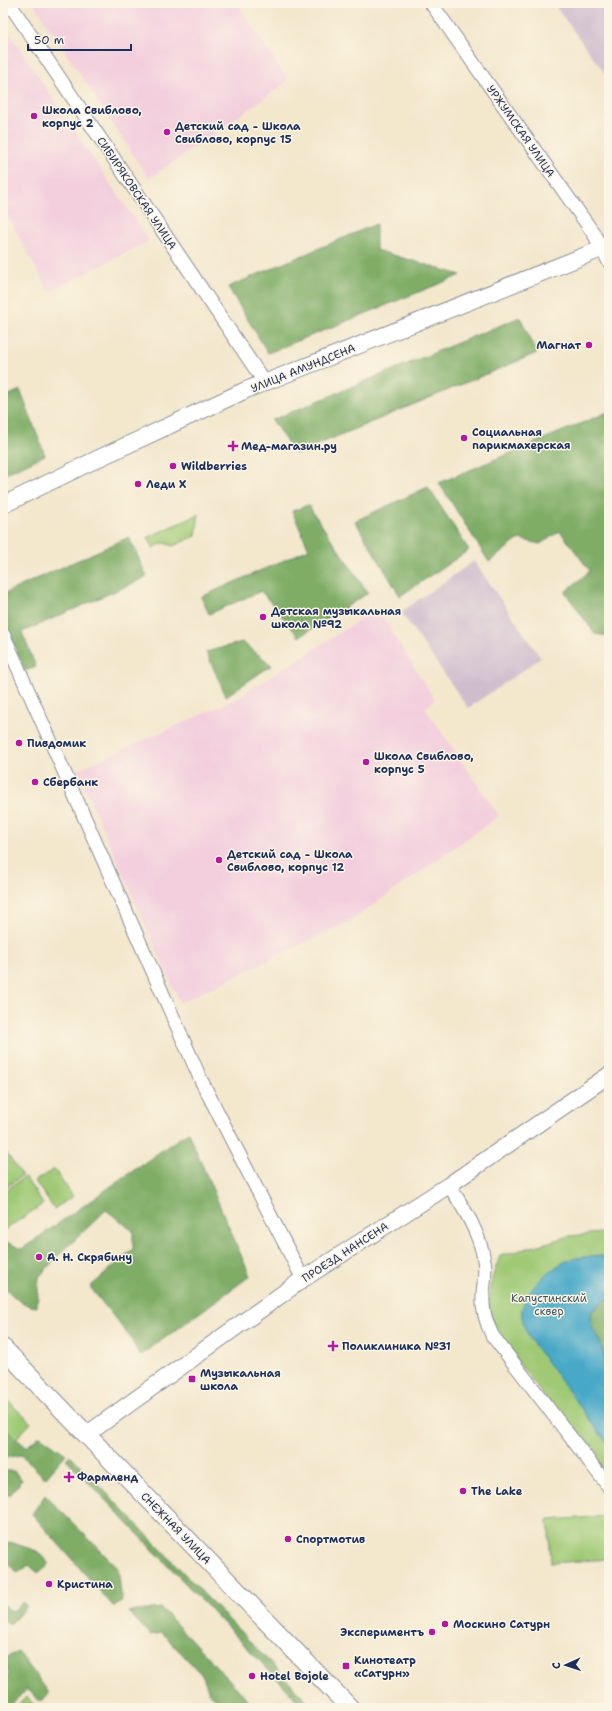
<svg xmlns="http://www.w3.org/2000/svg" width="612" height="1711" font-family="'Shantell Sans',sans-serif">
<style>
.built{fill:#f3cfde}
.industrial{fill:#cfbdce}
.green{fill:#9fc975;stroke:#5d7c6a}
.forest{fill:#7fad66;stroke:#4d6e62}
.water{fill:#47a8c7;stroke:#316c92}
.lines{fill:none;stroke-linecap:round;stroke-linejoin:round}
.minor-casing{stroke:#878b95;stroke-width:15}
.tertiary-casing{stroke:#878b95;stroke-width:18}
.secondary-casing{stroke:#878b95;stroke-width:20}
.minor{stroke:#fff;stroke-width:13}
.tertiary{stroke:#fff;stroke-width:16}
.secondary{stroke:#fff;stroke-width:18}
.poi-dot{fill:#b5179e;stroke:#fcf5e5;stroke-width:1.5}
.labels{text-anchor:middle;stroke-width:3;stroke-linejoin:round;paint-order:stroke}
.poi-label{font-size:11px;font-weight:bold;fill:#1b2f5e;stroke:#fcf5e5;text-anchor:start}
.street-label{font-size:11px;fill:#1b2f5e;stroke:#fcf5e5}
.park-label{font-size:11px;fill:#3c5664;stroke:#fcf5e5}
</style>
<rect width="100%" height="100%" fill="#fcf5e5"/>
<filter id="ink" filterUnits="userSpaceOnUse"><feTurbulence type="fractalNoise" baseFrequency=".025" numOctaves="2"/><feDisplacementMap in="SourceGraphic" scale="8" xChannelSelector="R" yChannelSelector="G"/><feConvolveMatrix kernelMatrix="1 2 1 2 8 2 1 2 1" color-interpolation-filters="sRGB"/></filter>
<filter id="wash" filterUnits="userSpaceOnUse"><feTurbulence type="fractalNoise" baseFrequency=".012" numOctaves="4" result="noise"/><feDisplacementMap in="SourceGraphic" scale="16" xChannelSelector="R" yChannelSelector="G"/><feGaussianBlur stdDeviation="0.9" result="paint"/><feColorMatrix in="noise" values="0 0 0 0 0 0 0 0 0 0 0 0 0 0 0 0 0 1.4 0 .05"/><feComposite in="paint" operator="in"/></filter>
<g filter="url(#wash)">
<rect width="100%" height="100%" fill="#f3e7cc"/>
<!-- built -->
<path class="built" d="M33,3H237L287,79L283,85L149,179Z
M3,24L149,241L49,292L3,208Z
M377,609L435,700L425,708L499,816L352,920L180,1003L77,770L236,699Z"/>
<!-- industrial -->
<path class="industrial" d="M554,3H609V79L553,3Z
M474,561L541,658L468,708L401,612Z"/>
<!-- green -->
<path class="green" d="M199,514L196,536L173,546L164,543L153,548L148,537Z
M6,1152L22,1176L3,1189V1155Z
M54,1169L73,1196L54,1209L35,1181Z
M25,1177L43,1204L3,1231V1192Z
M609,1232V1482L496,1333C484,1301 488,1287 500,1256L570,1236Z
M3,1396L31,1423L6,1449L3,1445Z
M609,1516V1559L551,1563L548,1520Z
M26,1697L38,1708H15Z"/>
<!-- forest -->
<path class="forest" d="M376,224V250L461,275L268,353L228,287Z
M520,317L537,353L295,454L272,420Z
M20,390L45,455L3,475V398Z
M608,412L609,413V636L595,634L565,592L590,571L560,531L540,544L519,539L489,562L439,483Z
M428,487L469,550L400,596L355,521Z
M308,505L368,593L299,637L261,591L209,614L201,597L309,549L292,511Z
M129,537L147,577L22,632L36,667L25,671L3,618V594Z
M242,642L272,665L226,696L206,652Z
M188,1132L250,1276L140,1356L129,1336L90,1287L133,1249V1231L106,1210L57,1257L39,1277L37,1307C23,1306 11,1296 3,1284L4,1241L22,1249Z
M609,1299V1364L605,1359L599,1339L592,1328L591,1312L602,1302Z
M3,1431L9,1432L26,1447L40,1436L66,1454L45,1478L21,1455L3,1458Z
M70,1455L314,1708H305L66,1459Z
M6,1471H14L22,1480L10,1495H3V1473Z
M45,1495L118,1568L122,1601L114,1607L32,1514Z
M10,1542L37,1551L49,1564L38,1573L29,1565L18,1573L8,1564L3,1569V1548Z
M23,1602L27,1607L9,1625L3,1618V1604L12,1612Z
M161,1608L256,1708H223L209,1693L203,1676L162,1633L150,1635L129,1612Z
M18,1651L49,1693L41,1702L26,1689L9,1708H3V1680L9,1674L3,1666V1660Z"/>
<!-- water -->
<path class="water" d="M609,1256V1299L602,1302L591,1312L592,1328L599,1339L605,1359L609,1364V1446L530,1339C525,1330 521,1321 522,1310C525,1290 551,1267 569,1260C581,1256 596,1256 609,1256Z"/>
</g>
<g filter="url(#ink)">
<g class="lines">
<!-- minor casing -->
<g class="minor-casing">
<path id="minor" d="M9,3L265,383
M431,3L594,234L609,262
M3,634L201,1080L303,1279
M449,1185C463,1207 480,1233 484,1260C487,1274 482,1288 483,1303C483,1314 487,1324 492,1335L609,1487"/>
</g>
<!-- tertiary casing -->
<g class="tertiary-casing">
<path id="tertiary" d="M3,505L97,459L246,390L609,246
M86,1435L303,1279L449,1185L609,1075"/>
</g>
<!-- secondary casing -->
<g class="secondary-casing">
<path id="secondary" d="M3,1348L350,1708"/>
</g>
<!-- minor -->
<use href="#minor" class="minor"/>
<!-- tertiary -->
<use href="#tertiary" class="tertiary"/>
<!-- secondary -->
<use href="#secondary" class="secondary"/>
</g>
</g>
<!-- markers -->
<g class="poi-dot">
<circle cx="34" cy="116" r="4"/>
<circle cx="167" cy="132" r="4"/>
<circle cx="589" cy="345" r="4"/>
<circle cx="464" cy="438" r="4"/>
<path d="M231 440h4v4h4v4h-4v4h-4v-4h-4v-4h4z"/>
<circle cx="173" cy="466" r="4"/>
<circle cx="138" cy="484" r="4"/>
<circle cx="263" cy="617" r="4"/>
<circle cx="19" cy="743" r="4"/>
<circle cx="366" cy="762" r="4"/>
<circle cx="35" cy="782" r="4"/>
<circle cx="219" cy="860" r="4"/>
<circle cx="39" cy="1257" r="4"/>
<path d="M331 1340h4v4h4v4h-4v4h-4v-4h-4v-4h4z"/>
<rect x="188" y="1375" width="8" height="8" rx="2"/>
<path d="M67 1471h4v4h4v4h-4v4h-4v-4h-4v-4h4z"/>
<circle cx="463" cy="1491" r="4"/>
<circle cx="288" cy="1539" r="4"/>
<circle cx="49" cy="1584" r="4"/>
<circle cx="445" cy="1624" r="4"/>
<circle cx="432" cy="1632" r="4"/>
<rect x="342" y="1662" width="8" height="8" rx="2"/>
<circle cx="252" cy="1676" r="4"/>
</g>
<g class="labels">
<!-- poi labels -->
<g class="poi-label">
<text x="42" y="114">Школа Свиблово,<tspan x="42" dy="13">корпус 2</tspan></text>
<text x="175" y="130">Детский сад - Школа<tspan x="175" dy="13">Свиблово, корпус 15</tspan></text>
<text x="581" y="349" text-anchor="end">Магнат</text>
<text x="472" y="436">Социальная<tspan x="472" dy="13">парикмахерская</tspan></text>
<text x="241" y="450">Мед-магазин.ру</text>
<text x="181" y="470">Wildberries</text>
<text x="146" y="488">Леди Х</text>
<text x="271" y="615">Детская музыкальная<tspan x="271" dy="13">школа №92</tspan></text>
<text x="27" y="747">Пивдомик</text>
<text x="374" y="760">Школа Свиблово,<tspan x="374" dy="13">корпус 5</tspan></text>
<text x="43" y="786">Сбербанк</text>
<text x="227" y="858">Детский сад - Школа<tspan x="227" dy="13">Свиблово, корпус 12</tspan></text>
<text x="47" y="1261">А. Н. Скрябину</text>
<text x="342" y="1350">Поликлиника №31</text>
<text x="200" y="1377">Музыкальная<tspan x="200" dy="13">школа</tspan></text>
<text x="77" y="1481">Фармленд</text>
<text x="471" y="1495">The Lake</text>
<text x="296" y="1543">Спортмотив</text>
<text x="57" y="1588">Кристина</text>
<text x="453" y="1628">Москино Сатурн</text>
<text x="424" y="1636" text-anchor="end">Экспериментъ</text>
<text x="354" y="1664">Кинотеатр<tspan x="354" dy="13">«Сатурн»</tspan></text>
<text x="260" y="1680">Hotel Bojole</text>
</g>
<!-- street labels -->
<g class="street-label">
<text transform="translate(521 131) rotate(55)" y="4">УРЖУМСКАЯ УЛИЦА</text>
<text transform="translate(137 193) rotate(56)" y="4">СИБИРЯКОВСКАЯ УЛИЦА</text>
<text transform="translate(303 368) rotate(-22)" y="4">УЛИЦА АМУНДСЕНА</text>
<text transform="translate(345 1252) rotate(-33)" y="4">ПРОЕЗД НАНСЕНА</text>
<text transform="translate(176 1528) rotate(46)" y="4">СНЕЖНАЯ УЛИЦА</text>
</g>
<!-- park labels -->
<g class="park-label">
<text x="549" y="1302">Капустинский<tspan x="549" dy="13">сквер</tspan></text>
</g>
</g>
<!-- margin -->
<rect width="612" height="1711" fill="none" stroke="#fcf5e5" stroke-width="16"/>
<!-- north arrow -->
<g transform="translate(566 1665) rotate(267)" stroke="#fcf5e5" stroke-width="3" paint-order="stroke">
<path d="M0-3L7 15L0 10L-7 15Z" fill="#1b2f5e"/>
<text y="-6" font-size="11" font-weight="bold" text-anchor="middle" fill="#1b2f5e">С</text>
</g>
<!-- scale -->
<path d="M28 44v6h103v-6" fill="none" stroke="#1b2f5e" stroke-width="2"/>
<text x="34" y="44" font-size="12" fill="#1b2f5e" stroke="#fcf5e5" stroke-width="3" paint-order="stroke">50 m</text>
</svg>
